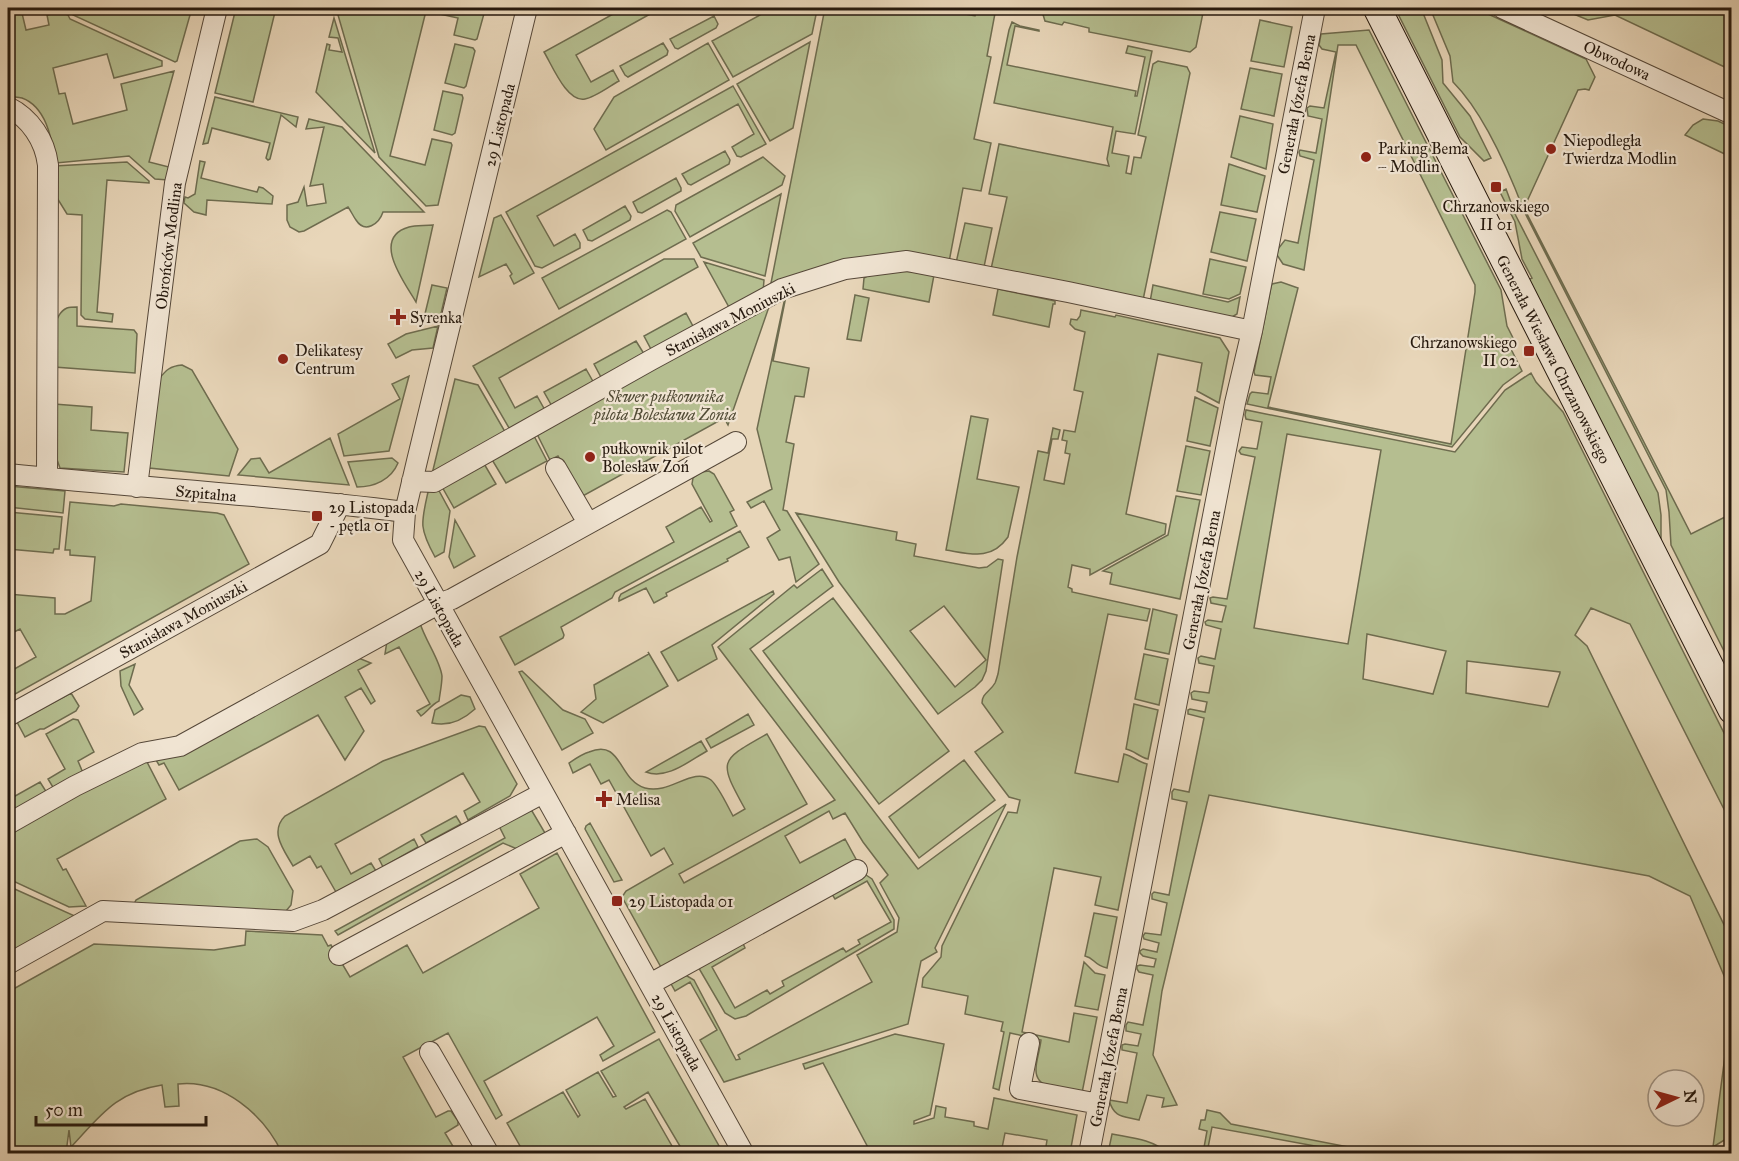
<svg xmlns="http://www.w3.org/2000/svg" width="1739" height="1161" font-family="'IM FELL Great Primer',serif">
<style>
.green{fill:#b5be90;stroke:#6e6c4f;stroke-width:1.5;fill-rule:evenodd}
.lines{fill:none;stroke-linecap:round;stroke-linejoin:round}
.street-casing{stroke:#564839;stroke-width:22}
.secondary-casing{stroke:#26190e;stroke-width:29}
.street{stroke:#f0e4d2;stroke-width:20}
.secondary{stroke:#f0e4d2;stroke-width:27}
.poi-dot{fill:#8f2418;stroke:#f0e4d2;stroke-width:2}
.labels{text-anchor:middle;stroke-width:4.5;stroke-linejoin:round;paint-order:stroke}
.street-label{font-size:16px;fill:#26190e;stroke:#f0e4d2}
.poi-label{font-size:16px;fill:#26190e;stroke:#f0e4d2;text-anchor:start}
.park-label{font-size:16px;font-style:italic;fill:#514b35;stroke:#f0e4d2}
</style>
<rect width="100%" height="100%" fill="#e8d6b9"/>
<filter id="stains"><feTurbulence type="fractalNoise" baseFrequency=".00333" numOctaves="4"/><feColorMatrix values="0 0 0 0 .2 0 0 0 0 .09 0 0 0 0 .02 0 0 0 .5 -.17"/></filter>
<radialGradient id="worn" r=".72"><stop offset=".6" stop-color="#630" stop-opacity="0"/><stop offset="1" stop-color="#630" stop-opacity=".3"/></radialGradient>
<!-- green -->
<path class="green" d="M8,8H23L21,9L26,30L49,25L47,15L61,12L68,15L70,19L162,61V66L114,78L107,54L53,68L59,94L65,93L73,124L127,110L121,84L174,71L149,162L169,167L168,180L155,179L129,156L56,163C52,141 47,107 22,98C17,97 12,97 8,96Z
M70,8H192L177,61L175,62L73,15Z
M236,8H276L253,102L215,93Z
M336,8H478L485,10L477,39L475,40L454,35L458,18L426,11L390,156L425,165L432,139L451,143L452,145L438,205L426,206L379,157Z
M624,8H661L576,55L591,82L613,70L619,81C610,86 594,98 585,99C567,103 552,65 544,52Z
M773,8H808L817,10L812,34L733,77L712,41Z
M825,8H934L975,16L977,8H996L987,56L991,57L974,139L991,143L981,191L963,188L949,262L770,288Z
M1041,8H1204L1196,47L1190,52L1089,32V28L1064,22L1062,25L1045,21Z
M1391,8H1421L1442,60L1443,83L1470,116L1491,158L1484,161L1460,137L1395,8L1390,10Z
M1430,8H1475L1586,59L1595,77L1589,90L1585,89L1578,90L1524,208L1691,534L1731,514V665L1671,545L1669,512L1666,490L1524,211C1508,169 1484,113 1453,82L1450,56Z
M1559,8H1731V70L1615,15L1588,20Z
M714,16L718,24L716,28L678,49L675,48L670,39Z
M334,18L375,153L316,92L327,44L330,45L329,50L342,52L338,38L329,37Z
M1260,20L1292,27L1284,67L1251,61Z
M1012,22L1020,26L1039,30V31L1015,26L1007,65L1136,91L1135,96H1137L1145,57L1126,53L1128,46L1152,51L1135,134L1116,131L1112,153L1129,156L1126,173L1131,174L1134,157L1141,158L1146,137L1138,135L1153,64L1158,61L1187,67L1190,73L1143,300L991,269L1007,197L989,194L999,144L1109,166L1107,159L1113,127L994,103L1009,30Z
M1369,30L1501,290L1507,326L1513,338L1507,341L1522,371L1503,385L1452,447L1247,404L1250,394L1252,392L1268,394L1271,377L1255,375L1254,372L1271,287L1272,284L1281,282L1298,288L1268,407L1451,444L1475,292V285L1356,45H1338L1304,270L1283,264L1277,255L1278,249L1285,240L1298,243L1314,160L1300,156L1299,152L1300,150L1316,153L1322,119L1308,116L1307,108L1310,106L1324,108L1336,52L1322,49L1319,45L1321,34Z
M810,42L793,128L770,141L737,84Z
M663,43L668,51L667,55L628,77L625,75L620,66Z
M708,43L729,80L606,150L594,129L614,97Z
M455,44L473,48L475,51L466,86L464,88L445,83Z
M1250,68L1282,74L1274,116L1241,109Z
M733,86L766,144L741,157L737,156L732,147L754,134L738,104L537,216L554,246L575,234L580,243V248L542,268L535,266L506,212Z
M443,91L462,95L463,98L455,133L452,135L434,130Z
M215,97L298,117L296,127L281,115L270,159L268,160L266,158L270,143L212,128L208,143L203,144Z
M1240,116L1273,124L1266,169L1231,157Z
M309,119L342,127L424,212H383C379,224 365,234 356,220C353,216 351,211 348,207L304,231L299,232L290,227L287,220V205L298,202L304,187L307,206L326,203L323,184L310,186L324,127L306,129Z
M1703,119L1718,121L1731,127V157L1685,135L1693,125Z
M725,151L730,160L729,164L691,185L688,184L682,174Z
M763,157L785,176L782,185L690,237L675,211L676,205Z
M200,161L205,162L201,178L257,192L259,187L263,188L273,196L272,204L207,200L206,215L194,212L184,203L185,197L188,198L195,194Z
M127,162L149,181V183L107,180L97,312L113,314L112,322L85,319L81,315L82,215L67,214L54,193V166Z
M1229,164L1265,176L1257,212L1221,205Z
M676,178L681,188V191L642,213L638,212L633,202Z
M1506,189L1516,216L1658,493L1661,515V545L1527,280L1532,278L1522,259L1515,222L1500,192Z
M781,194L765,276L701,257L693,243Z
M625,206L631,216L630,220L592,241L588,240L583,230Z
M667,210L671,212L686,239L559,309L542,278Z
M1220,212L1256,219L1247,261L1211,252Z
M501,215L534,273L514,284L510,276L512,274L506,264L479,277L494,218Z
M965,223L992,228L984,267L956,263Z
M433,225L416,302C405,283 370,238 409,227C416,225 425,226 433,225Z
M664,259H694L698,267L499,378L515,408L537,396L546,412L513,430L509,428L473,366Z
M1210,259L1246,267L1240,294L1229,299L1203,294Z
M704,262L764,280L763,292L730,309Z
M897,271L918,272L934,275L929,302L863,289L864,278L869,275Z
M432,285L447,288L440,318L423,322Z
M1153,285L1228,302L1240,297L1237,314L1232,317L1150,302Z
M998,289L1055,301V304H1053L1049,327L993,315Z
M855,295L869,298L861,341L847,339Z
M771,301L728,425L724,418L581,497L558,456L550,460L536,432Z
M785,301L773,361L809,368L804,397L795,396L786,442L794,444L783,510L787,511L819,564L796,582L790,557L779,560L767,538L780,530L764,501L751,508L747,502L772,489L757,429L784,302Z
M77,307V326L134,330L137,334L135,373L54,367C54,352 49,316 67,308C70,307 73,307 77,307Z
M1081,310L1115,317L1116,315L1220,338L1229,352L1219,403L1197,391L1202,363L1158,354L1126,514L1166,524L1165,534L1090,575V569L1072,565L1068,587L1072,589V592L1150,609L1147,621L1108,614L1075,773L1118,782L1124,754C1133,756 1138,762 1147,764L1118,910L1095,905L1101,877L1054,868L1022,1032L1069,1042L1074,1013L1097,1017L1082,1093C1066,1091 1035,1091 1036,1069C1036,1060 1040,1050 1041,1040L1010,1033L999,1090L993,1088L1004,1032L1001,1031L1003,1022L965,1014L968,996L922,987L923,978L941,957L942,946L1008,812L1017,813L1020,800L1009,797L975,752L1003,732L982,703C982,693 990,692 995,683C996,681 997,677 998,674L1017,557L1038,451L1048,453L1053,428L1060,430L1058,439H1052L1044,480L1064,484L1070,454L1065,453L1067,441L1062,440L1064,430L1075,432L1083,392L1074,390L1085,332L1075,329L1070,324L1071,319L1077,320L1080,316Z
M686,313L695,330L653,353L644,336Z
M438,326L433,348L412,350L396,358L388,344L406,334Z
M636,341L646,357L603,381L594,364Z
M182,365L192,370L238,449L229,476L149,468L159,379C166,370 170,366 182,365Z
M586,369L595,385L553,408L544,392Z
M1531,373L1536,382L1563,412L1731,747V823L1630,624L1591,608L1575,635L1587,646L1731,939V992L1690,896L1649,876L1209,795L1162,991L1153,1055L1177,1105L1162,1107L1164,1098L1147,1095L1139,1120C1123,1116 1114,1118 1109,1100L1127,1103L1137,1053L1122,1050V1045L1125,1044L1138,1046L1141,1034L1126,1031V1025L1128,1022L1143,1025L1153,975L1139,972L1137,969V966L1140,965L1154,967L1156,959L1143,956L1140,953V951L1143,949L1157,952L1159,943L1144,939L1143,936L1145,933L1161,935L1167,903L1152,899V894L1154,892L1169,895L1187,802L1172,799V792L1174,789L1189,792L1204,718L1188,714V710L1190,709L1205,712L1207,702L1192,699L1191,693L1194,691L1209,693L1214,666L1199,663L1198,658L1201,656L1215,659L1221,629L1206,625L1205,622L1208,620L1222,622L1226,606L1211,603L1210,598L1213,597L1227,599L1255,457L1241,454L1239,451L1242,447L1257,449L1262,422L1246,419L1245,415L1246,410L1455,452L1505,390ZM1287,434L1381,450L1348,644L1254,628ZM1367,634L1446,651L1433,694L1363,679ZM1467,661L1560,672V673L1548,707L1466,693Z
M409,376L389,451L344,456L338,434L400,399L392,384Z
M455,379L478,385L504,430V436L432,474Z
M1195,397L1218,408L1210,446L1187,441Z
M54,404L92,407L91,430L128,433L124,472L60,468L55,454Z
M971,416L988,419L977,479L1019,487L1008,537C991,561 971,554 946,550Z
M533,434L547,461L506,483L491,458Z
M330,438L349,485L238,475L251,459L260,458L269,473Z
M1186,446L1210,451L1201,495L1177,491Z
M392,458L398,463C391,480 374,487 357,487L348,462Z
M483,462L496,484L454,508L441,485Z
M709,471L714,474L734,510L730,512L737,526L615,592L612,598L561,627L564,635L563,638L515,665L500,637L674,542L666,527L701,507L710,522L712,521L692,484L693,478L701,472Z
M8,486L65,491L63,513L8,507Z
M437,487L450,511L444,552L435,557C419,528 421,523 428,492Z
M1176,496L1200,500L1180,599L1110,584L1112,573L1103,571L1168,535Z
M70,502L114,506L121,504L217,513L224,515L249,564L8,698V671L9,672L36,657L20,629L8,635V594L55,598V614H65L91,601L95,557L70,555V550H65Z
M8,512L62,517L59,549H54L53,553L8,549Z
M796,513L897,532L896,540L916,544L914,556L979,568L987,567L998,559L1003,560L986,671L982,680L975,687L938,714L839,582ZM944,606L986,660L955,687L910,631Z
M455,520L475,556L454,568L449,557Z
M740,531L749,547L727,559L728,561L666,593L667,596L654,603L646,588L619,601V598L621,594Z
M822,569L833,586L750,649L918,869L1006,804L935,948L937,952L921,961L908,1024L724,1082L700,1040L717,1030L690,982L675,991L670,982L682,973L694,980L736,1060L740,1059L738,1055L872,982L857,955L897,932L899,918L880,883L888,875L863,842L845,813L833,819L829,811L785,836L800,863L845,839L857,861L662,969L622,897L626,891L673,864L664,848L651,856L609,780L601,784L590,764L573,773L569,763C575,759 582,754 589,752C622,738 618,780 645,788C670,795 693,766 711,780C719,787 728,807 733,816L745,809C718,760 719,761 767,734L807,804L679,874L684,883L835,800L718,647L794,585L797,588Z
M773,591L774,594L712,645L717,659L678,681L661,652Z
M833,598L949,751L879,804L763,651Z
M1153,609L1177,615L1169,654L1145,649Z
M420,623C425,640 440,660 442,676C442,684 440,693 439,701C431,705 428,711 421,716L417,711L430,704L399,647L385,654L387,641Z
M648,652L668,686L603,723L581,712L596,699L594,685L649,654Z
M1144,654L1168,659L1159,705L1135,699Z
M356,657L371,663L358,670L375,701L371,704L361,688L345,697L364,731L345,760L318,715L179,790L164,763L159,765L156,760Z
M135,664L129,685L143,709L134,715L121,686L120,671Z
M522,671L563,710L585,719L593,733L562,750L519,672Z
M71,693L79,706L76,711L44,729H40L25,737L17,722Z
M461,695L470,697L475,709C463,720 449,727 432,723L435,710Z
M1134,704L1158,710L1148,759C1139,757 1135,751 1126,749Z
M748,714L754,725L711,748L706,739Z
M73,719L78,720L94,752L78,761L83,773L54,789L48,779L65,769L46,734Z
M479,726L485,727L517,784L510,796L468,820L464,811L480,802L463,773L335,844L351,874L371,863L376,871L336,892L321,866L317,868L310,856L293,866C284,850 269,832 285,816L383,761Z
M701,741L707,751C689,761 667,780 646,772Z
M146,760L166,799L57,859L63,870L66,869L86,906L69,907L13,881L8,872V832L67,799Z
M964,760L995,800L919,858L889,817Z
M40,782L47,793L12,813L8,806V800Z
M526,811H532L545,833L517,849L503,843L338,935L335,931L505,838L498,824Z
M456,816L461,824L426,843L421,835Z
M590,823L622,880L614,882L585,829L586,826Z
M257,839L268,847L293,891L291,905L286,911L134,904L136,900L240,841Z
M414,839L418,847L383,867L379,859Z
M557,853L655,1032L603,1061L600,1055L614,1046L597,1017L484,1081L502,1115L496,1119L448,1033L403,1057L436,1117L448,1111H451L458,1121V1125L445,1133L457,1153H282C264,1115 223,1079 178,1084L179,1106L165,1107L162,1085C116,1092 101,1115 71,1147L69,1130L66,1153H8V992L94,944L214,950L245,945L246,931L322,935L328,946L331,945L350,977L407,945L423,973L539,908L520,874Z
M866,875L872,879L894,920V929L746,1016L735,1019L725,1013L697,965L742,941L745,948L712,967L735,1008L767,990L770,994L784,986L782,981L843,948L846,952L860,944L858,940L891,922L867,881L835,899L830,891L858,876Z
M8,886L77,917L8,956Z
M1094,913L1117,917L1107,968C1093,965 1095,958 1085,956Z
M1084,962L1095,973L1105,975L1098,1010L1075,1006Z
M1731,1010V1136L1713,1147Z
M895,1034L944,1044L930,1115L914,1121V1124L934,1118L936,1106L946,1108L945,1117L974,1122V1126L988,1129L994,1098L1077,1115L1070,1153H1045L1047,1140L1005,1133L1001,1153H871L823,1063L805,1069L803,1064Z
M659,1039L723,1153H684L648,1092L624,1107L626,1109L645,1099L676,1153H524L507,1123L563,1092L578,1117L580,1115L566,1090L598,1072L613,1097L616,1096L601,1071Z
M1207,1110L1220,1113L1231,1124L1379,1153H1353L1212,1127L1207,1153H1203L1207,1131L1199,1129L1201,1120H1205Z
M1112,1134C1133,1138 1151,1139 1168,1153H1108Z"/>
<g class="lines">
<!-- street casing -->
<g class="street-casing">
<path id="street" d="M527,8L417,461L405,512L403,540L744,1154
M1502,8L1732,114
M8,107C30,118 45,140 48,165L47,478
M556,468L588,523
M8,474C140,488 273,495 405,512
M412,481L434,482L651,360L782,289L845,269L907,261L1068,292L1252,331
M137,487L175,183L217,8
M8,716L320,544L340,504
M8,824L75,786L142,753L180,746L438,604L452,599L736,442
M339,955L566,833
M8,964L103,911L293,921L323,910L543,793
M650,984L857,870
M1029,1043L1020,1089L1099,1104
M430,1052L489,1154
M1089,1154L1235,403L1252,331L1315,8"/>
</g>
<!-- secondary casing -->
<g class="secondary-casing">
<path id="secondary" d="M1377,8L1732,710"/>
</g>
<!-- street -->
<use href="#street" class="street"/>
<!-- secondary -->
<use href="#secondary" class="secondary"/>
</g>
<!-- markers -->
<g class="poi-dot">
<circle cx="1551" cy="149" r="6"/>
<circle cx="1366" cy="157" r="6"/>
<rect x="1490" y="181" width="12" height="12" rx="3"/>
<path d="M395 308h6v6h6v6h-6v6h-6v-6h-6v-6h6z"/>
<rect x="1523" y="345" width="12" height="12" rx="3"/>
<circle cx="283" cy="359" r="6"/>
<circle cx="590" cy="457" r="6"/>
<rect x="311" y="510" width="12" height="12" rx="3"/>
<path d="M601 790h6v6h6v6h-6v6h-6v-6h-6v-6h6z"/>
<rect x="611" y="895" width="12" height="12" rx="3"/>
</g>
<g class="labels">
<!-- street labels -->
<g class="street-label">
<text transform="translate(1617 60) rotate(25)" y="6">Obwodowa</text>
<text transform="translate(1296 104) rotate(-79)" y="6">Generała Józefa Bema</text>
<text transform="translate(499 125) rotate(-76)" y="6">29 Listopada</text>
<text transform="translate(168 246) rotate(-83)" y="6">Obrońców Modlina</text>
<text transform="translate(730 319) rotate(-27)" y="6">Stanisława Moniuszki</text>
<text transform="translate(1554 359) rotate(63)" y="6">Generała Wiesława Chrzanowskiego</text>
<text transform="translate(206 493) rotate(5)" y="6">Szpitalna</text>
<text transform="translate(1201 580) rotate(-79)" y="6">Generała Józefa Bema</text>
<text transform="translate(440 608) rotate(61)" y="6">29 Listopada</text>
<text transform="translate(183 619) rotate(-29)" y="6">Stanisława Moniuszki</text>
<text transform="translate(677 1032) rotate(61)" y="6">29 Listopada</text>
<text transform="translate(1108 1057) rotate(-79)" y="6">Generała Józefa Bema</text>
</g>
<!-- poi labels -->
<g class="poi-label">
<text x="1563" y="146">Niepodległa<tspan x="1563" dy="18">Twierdza Modlin</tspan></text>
<text x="1378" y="154">Parking Bema<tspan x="1378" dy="18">– Modlin</tspan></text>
<text x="1496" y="212" text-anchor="middle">Chrzanowskiego<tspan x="1496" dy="18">II 01</tspan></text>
<text x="410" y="323">Syrenka</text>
<text x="1517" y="348" text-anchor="end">Chrzanowskiego<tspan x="1517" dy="18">II 02</tspan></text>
<text x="295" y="356">Delikatesy<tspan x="295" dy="18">Centrum</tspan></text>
<text x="602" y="454">pułkownik pilot<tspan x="602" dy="18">Bolesław Zoń</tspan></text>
<text x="329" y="513">29 Listopada<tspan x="329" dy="18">- pętla 01</tspan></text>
<text x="616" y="805">Melisa</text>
<text x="629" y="907">29 Listopada 01</text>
</g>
<!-- park labels -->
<g class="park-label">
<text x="665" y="402">Skwer pułkownika<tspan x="665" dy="18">pilota Bolesława Zonia</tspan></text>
</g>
</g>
<!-- margin -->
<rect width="1739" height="1161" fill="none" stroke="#e8d6b9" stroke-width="30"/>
<rect x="9" y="9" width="1721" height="1143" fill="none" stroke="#26190e" stroke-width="3"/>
<rect x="15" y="15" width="1709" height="1131" fill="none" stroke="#26190e" stroke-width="1.5"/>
<!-- north arrow -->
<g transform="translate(1676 1098) rotate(85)"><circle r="28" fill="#f0e4d2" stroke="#9f9384" stroke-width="1.5"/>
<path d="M0-4.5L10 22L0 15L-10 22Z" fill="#8f2418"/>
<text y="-9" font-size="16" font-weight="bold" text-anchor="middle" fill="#26190e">N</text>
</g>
<!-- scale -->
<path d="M36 1116v9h170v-9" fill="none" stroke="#26190e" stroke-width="3"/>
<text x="45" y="1116" font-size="18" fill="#26190e" stroke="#f0e4d2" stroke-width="4.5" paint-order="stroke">50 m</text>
<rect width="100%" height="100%" filter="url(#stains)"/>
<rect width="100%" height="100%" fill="url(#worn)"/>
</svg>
